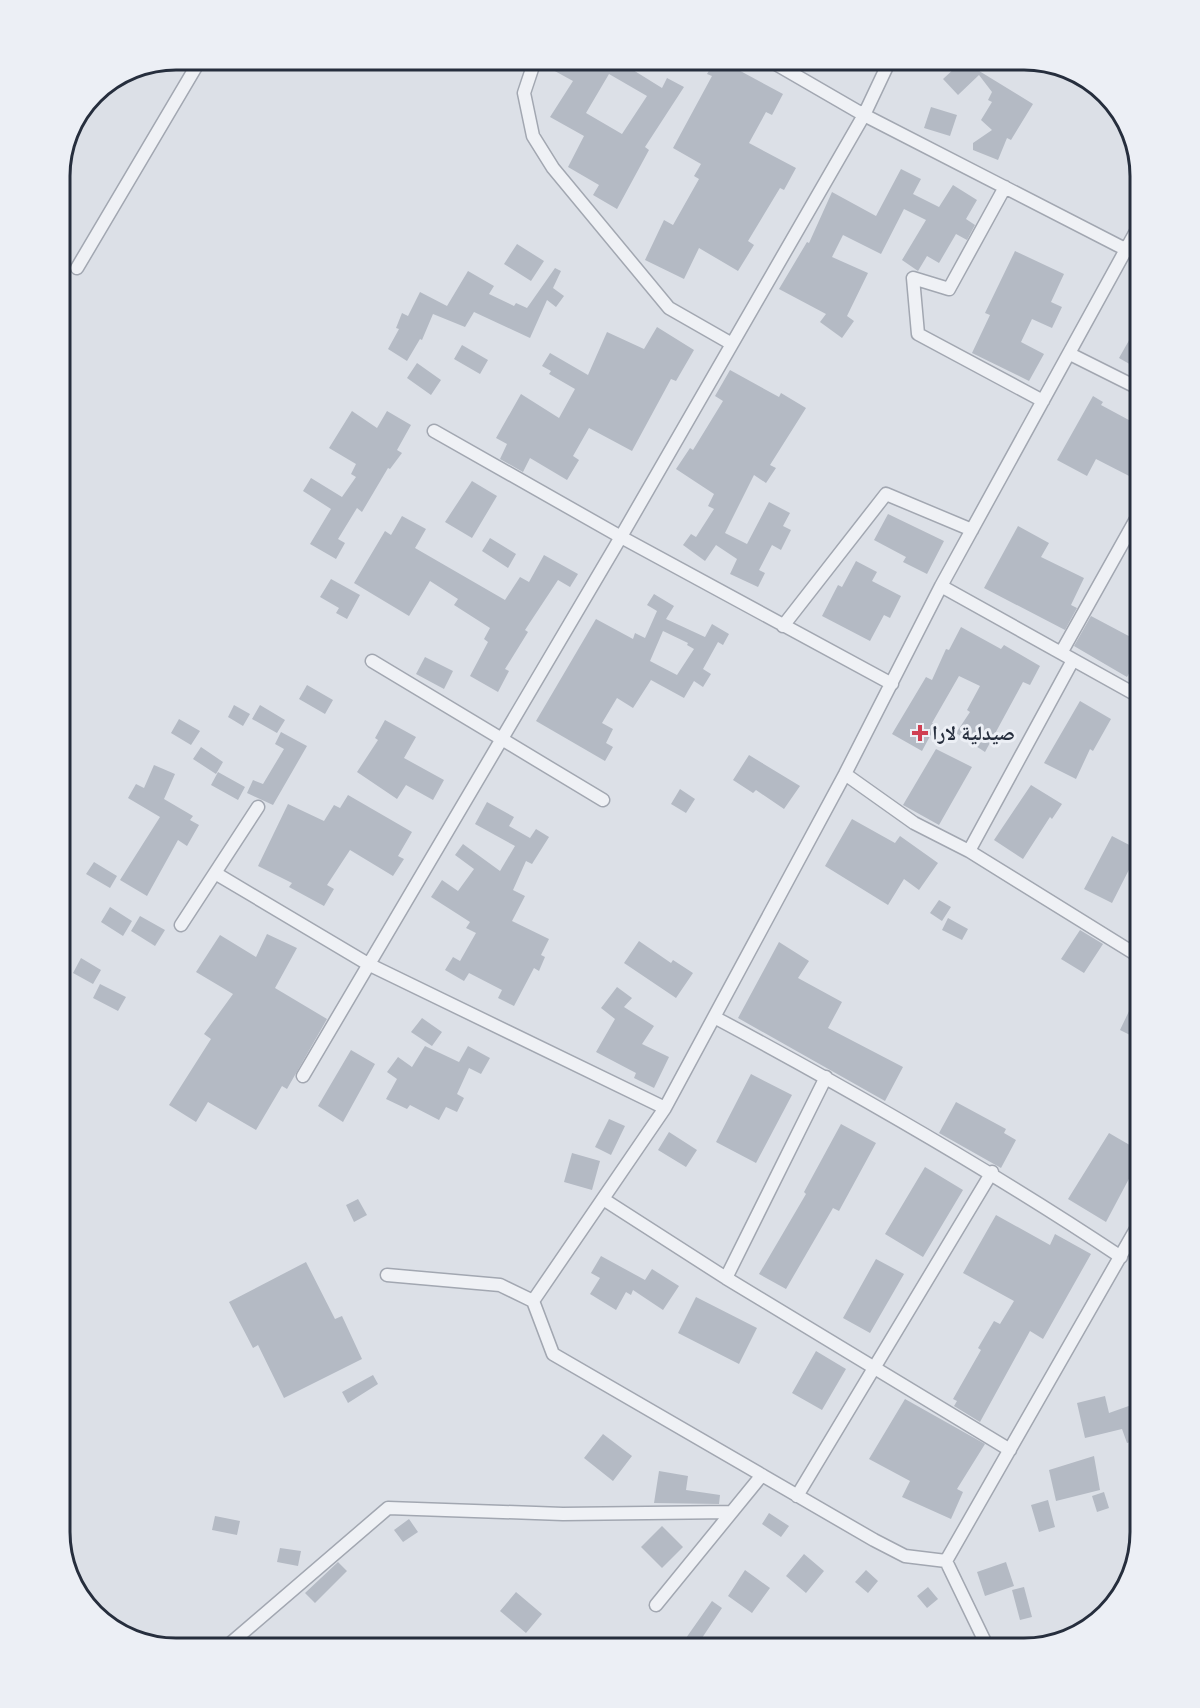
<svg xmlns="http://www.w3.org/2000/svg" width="1200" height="1708" font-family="Overpass,'Noto Naskh Arabic',sans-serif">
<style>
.building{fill:#b4bac4;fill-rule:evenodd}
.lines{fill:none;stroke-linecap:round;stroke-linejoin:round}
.street-casing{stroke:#a2a7b1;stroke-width:15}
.street{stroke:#eff1f5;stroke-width:12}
.poi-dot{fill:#d03e52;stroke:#eceff5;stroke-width:2}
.labels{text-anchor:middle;stroke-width:6;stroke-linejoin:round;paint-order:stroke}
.poi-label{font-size:20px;font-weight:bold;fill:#262e3d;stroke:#eceff5;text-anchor:start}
.rim{fill:none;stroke:#262e3d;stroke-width:3}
</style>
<rect width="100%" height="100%" fill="#dce0e7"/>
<!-- building -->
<path class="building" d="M543,60H617L662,88L667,78L684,87L645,147L649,150L617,209L593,195L599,185L568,167L584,136L550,117L573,81L542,64ZM609,74L647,96L622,134L586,113Z
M715,60H720L783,94L772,115L766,112L749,143L796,168L784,190L780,188L748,241L754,245L738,271L699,248L684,279L645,260L664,220L673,225L699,179L694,176L701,164L673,148L712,76L707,74Z
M971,66L1033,104L1011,140L1007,138L998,160L973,150V143L992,130L981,120L992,102L988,100L992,92L979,75L958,95L943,79L956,67L958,69Z
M931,107L957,115L950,136L924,128Z
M901,169L921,179L913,194L939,207L953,185L977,200L966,219L975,225L967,240L956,234L939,263L927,256L918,271L902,260L926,220L904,209L881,254L843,235L832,257L868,273L847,316L854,321L842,338L820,322L826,314L779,289L807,242L809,243L832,192L876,216Z
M517,244L544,261L531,281L504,264Z
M1015,251L1064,274L1051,302L1062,307L1052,328L1032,319L1021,342L1044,354L1029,381L972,353L990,315L985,313Z
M555,268L561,271L553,288L564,296L556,307L547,300L530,338L474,312L465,327L433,314L422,340L420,339L407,361L388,349L399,329L396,328L402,313L408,316L420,292L447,306L468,271L494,286L489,294L514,306L516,303L527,308Z
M1140,321V370L1119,358Z
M657,327L694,350L676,381L671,379L632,451L589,428L573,456L579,460L567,480L530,458L523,472L500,459L507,444L496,438L521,394L559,418L575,389L549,374L551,371L542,366L550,353L588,375L607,332L644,349Z
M462,345L488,360L480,374L454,359Z
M417,363L441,380L431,395L407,378Z
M730,370L779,397L781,393L806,408L770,465L776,468L766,483L754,475L725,533L747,544L769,502L790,513L783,526L791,530L781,550L772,545L759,570L765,573L758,587L730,574L737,559L716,545L705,561L683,545L691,534L696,537L714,509L708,506L714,494L676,469L690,448L693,450L723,401L715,396Z
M1093,396L1103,402L1101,405L1140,426V479L1136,477L1135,479L1096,459L1087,476L1057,460Z
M352,411L377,428L387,411L411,425L397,450L402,453L390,469L388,468L362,512L357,508L338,539L345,543L336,559L310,544L331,509L303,491L311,478L342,497L356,477L351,474L356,464L329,448Z
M472,481L497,496L472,538L445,522Z
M888,514L944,541L927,574L903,562L906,557L874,540Z
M402,516L426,529L415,548L505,600L520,577L529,582L544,555L578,574L570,587L558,580L525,630L528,632L505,669L509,671L498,692L470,676L488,642L484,639L490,628L454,605L458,599L430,581L409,616L354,583L385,531L391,535Z
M1018,526L1049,543L1041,557L1084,578L1071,605L1077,608L1065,630L984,588Z
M490,538L516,554L508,568L482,551Z
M856,561L877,572L872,581L901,596L890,618L884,615L870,641L822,616L838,585L842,587Z
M331,579L360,595L347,619L336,613L339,608L320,597Z
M654,594L674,606L666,619L705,637L712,624L729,634L723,645L718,642L703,669L711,674L703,687L694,681L684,698L651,680L633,708L617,698L602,723L613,729L606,743L613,747L605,761L536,721L596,619L633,639L635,633L645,638L657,611L647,605ZM663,631L688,643L687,645L694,649L677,675L650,661Z
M1091,616L1140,642V654L1127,677L1074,646Z
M961,627L1001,649L1004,645L1040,666L1030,685L1023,682L985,752L956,733L970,712L967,710L980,686L959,676L932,723L936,725L922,751L892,734L926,677L932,680L946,649L949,650Z
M425,657L453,671L444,689L416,674Z
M307,685L333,700L325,714L299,699Z
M1080,701L1111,719L1093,751L1090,749L1076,779L1044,763Z
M234,705L250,714L243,726L228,717Z
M260,705L285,720L277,733L252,719Z
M179,719L200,731L191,745L171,733Z
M385,720L416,737L404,758L444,780L433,800L406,785L397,799L357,772L378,740L375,738Z
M281,732L307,746L273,805L247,793L253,780L263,784L284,749L275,744Z
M201,747L223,762L216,774L193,759Z
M936,749L972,767L939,825L903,805Z
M749,755L800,786L784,809L756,790L753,793L733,780Z
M154,765L175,774L164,799L193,816L190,820L199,825L187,846L178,840L147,896L120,880L160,817L128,798L136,784L144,788Z
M218,772L245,787L238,800L211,785Z
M1031,785L1062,804L1052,819L1050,817L1023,859L994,840Z
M680,789L695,799L686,813L671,804Z
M348,795L412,832L398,856L404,859L393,876L350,850L327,885L334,889L324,906L289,887L292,883L258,866L288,804L324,821L334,805L340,808Z
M487,802L514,817L509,826L530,838L536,829L549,837L532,864L526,861L513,890L525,896L512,921L549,939L541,955L545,957L539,971L534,968L514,1006L498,998L502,990L469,973L464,981L445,970L453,957L460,961L476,933L466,928L470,922L431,897L442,880L458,891L474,869L455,855L463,844L500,871L515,846L475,824Z
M852,819L895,843L900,836L938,863L919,890L904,879L888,905L825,866Z
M1112,836L1139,850L1112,903L1084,889Z
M94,862L117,876L110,888L86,874Z
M939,900L951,907L942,921L930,913Z
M110,907L132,921L123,936L101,922Z
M140,916L165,930L155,946L131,931Z
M948,918L968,929L962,940L942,930Z
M1080,930L1103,944L1084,973L1061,959Z
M267,934L297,948L275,988L327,1019L287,1089L282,1086L256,1130L208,1102L196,1122L169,1105L211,1039L204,1034L233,994L196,972L220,935L256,957Z
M639,941L671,963L673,960L693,973L676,998L624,963Z
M779,942L809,961L798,978L842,1002L828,1028L903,1067L885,1101L738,1018Z
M81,958L101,970L93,984L73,973Z
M100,984L126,997L118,1011L93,998Z
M617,987L632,998L624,1007L654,1026L642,1044L669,1057L654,1088L634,1078L636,1073L596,1052L615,1019L601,1008Z
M1131,1007L1140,1012V1040L1120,1030Z
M422,1018L442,1032L432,1046L411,1032Z
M425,1046L459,1062L468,1046L490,1058L481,1074L469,1068L457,1094L464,1098L457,1112L446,1107L439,1120L410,1105L407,1109L386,1099L397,1079L387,1072L398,1057L412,1067Z
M351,1050L375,1064L343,1122L318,1106Z
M751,1074L792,1095L756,1163L716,1142Z
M956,1102L1006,1129L1004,1133L1016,1140L1001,1168L939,1133Z
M609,1119L625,1126L611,1155L595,1147Z
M841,1124L876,1143L839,1211L833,1208L786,1289L759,1274L806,1194L804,1192Z
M669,1132L697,1150L686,1167L658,1150Z
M1109,1133L1140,1151V1158L1106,1222L1068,1199Z
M572,1153L600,1161L592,1190L564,1182Z
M925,1167L963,1190L923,1257L885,1234Z
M358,1199L367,1215L354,1222L346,1205Z
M996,1215L1050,1245L1055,1234L1091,1254L1043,1339L1030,1331L980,1422L954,1406L957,1401L953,1399L981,1350L978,1348L994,1321L1000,1324L1014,1301L963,1273Z
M601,1256L645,1280L652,1269L679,1286L663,1310L633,1290L631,1295L626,1292L616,1310L590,1294L600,1278L591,1273Z
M876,1259L904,1274L870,1333L843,1318Z
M306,1262L335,1319L342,1316L362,1359L284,1398L258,1345L253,1348L229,1302Z
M696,1297L757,1328L739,1364L678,1333Z
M816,1351L846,1369L822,1410L792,1393Z
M373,1375L378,1384L348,1403L342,1392Z
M1105,1396L1109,1413L1140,1402V1439L1127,1443L1122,1429L1085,1438L1077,1403Z
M905,1399L985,1444L957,1489L963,1492L951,1519L902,1497L910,1481L869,1459Z
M603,1434L632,1456L613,1481L584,1458Z
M1094,1456L1100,1490L1056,1501L1049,1470Z
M659,1471L688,1476L686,1490L720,1495L719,1504L654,1503Z
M1104,1492L1109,1508L1097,1512L1092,1496Z
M1048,1500L1055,1527L1039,1532L1031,1505Z
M769,1513L789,1526L781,1537L762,1524Z
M215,1516L240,1521L237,1535L212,1530Z
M409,1519L418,1532L403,1542L394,1530Z
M662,1526L683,1547L662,1568L641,1547Z
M280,1548L301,1551L298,1566L277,1562Z
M804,1554L824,1571L806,1593L786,1576Z
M338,1562L347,1571L315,1603L305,1593Z
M1006,1562L1014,1586L985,1596L977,1572Z
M745,1570L770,1588L752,1613L728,1596Z
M866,1570L878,1581L868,1593L855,1582Z
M928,1587L938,1599L927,1608L917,1596Z
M1024,1587L1032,1617L1020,1620L1012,1590Z
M516,1592L542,1614L526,1633L500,1611Z
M712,1601L722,1608L702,1638L714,1648H679Z"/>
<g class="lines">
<!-- street casing -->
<g class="street-casing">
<path id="street" d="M535,60L524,93L533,136L553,168L669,308L732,344
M769,60L864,115L1125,249
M1005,187L949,289L913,278L918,334L1043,401
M77,268L200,60
M1070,354L1140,389
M434,431L621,537L892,684
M941,586L1140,697
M783,626L886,494L972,530
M1061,653L1140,512
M372,661L603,800
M845,774L914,823L969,851L1140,957
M969,851L1073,660
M215,873L368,964L665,1108
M181,925L258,807
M714,1017C854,1092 989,1169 1121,1257
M303,1076L615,547L864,115L890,60
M603,1199L726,1278L1010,1450
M1140,1222L946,1561L905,1556L874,1540L553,1354L533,1301L665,1108L845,774L941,586L1140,224
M387,1275L500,1285L533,1301
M726,1278L826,1077
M797,1496L992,1172
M946,1561L988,1648
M656,1605L762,1475
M225,1648L388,1508L563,1514L731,1512"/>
</g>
<!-- street -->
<use href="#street" class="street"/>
</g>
<!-- markers -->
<path class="poi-dot" d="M917 724h6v6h6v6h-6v6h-6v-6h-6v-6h6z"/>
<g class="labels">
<!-- poi labels -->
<g class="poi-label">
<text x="932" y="740">صيدلية لارا</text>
</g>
</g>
<!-- crop -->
<path d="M0 0H1200V1708H0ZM176 70H1024A106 106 0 0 1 1130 176V1532A106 106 0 0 1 1024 1638H176A106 106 0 0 1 70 1532V176A106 106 0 0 1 176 70Z" fill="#eceff5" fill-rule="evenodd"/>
<path class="rim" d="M176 70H1024A106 106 0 0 1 1130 176V1532A106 106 0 0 1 1024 1638H176A106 106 0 0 1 70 1532V176A106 106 0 0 1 176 70Z"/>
</svg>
